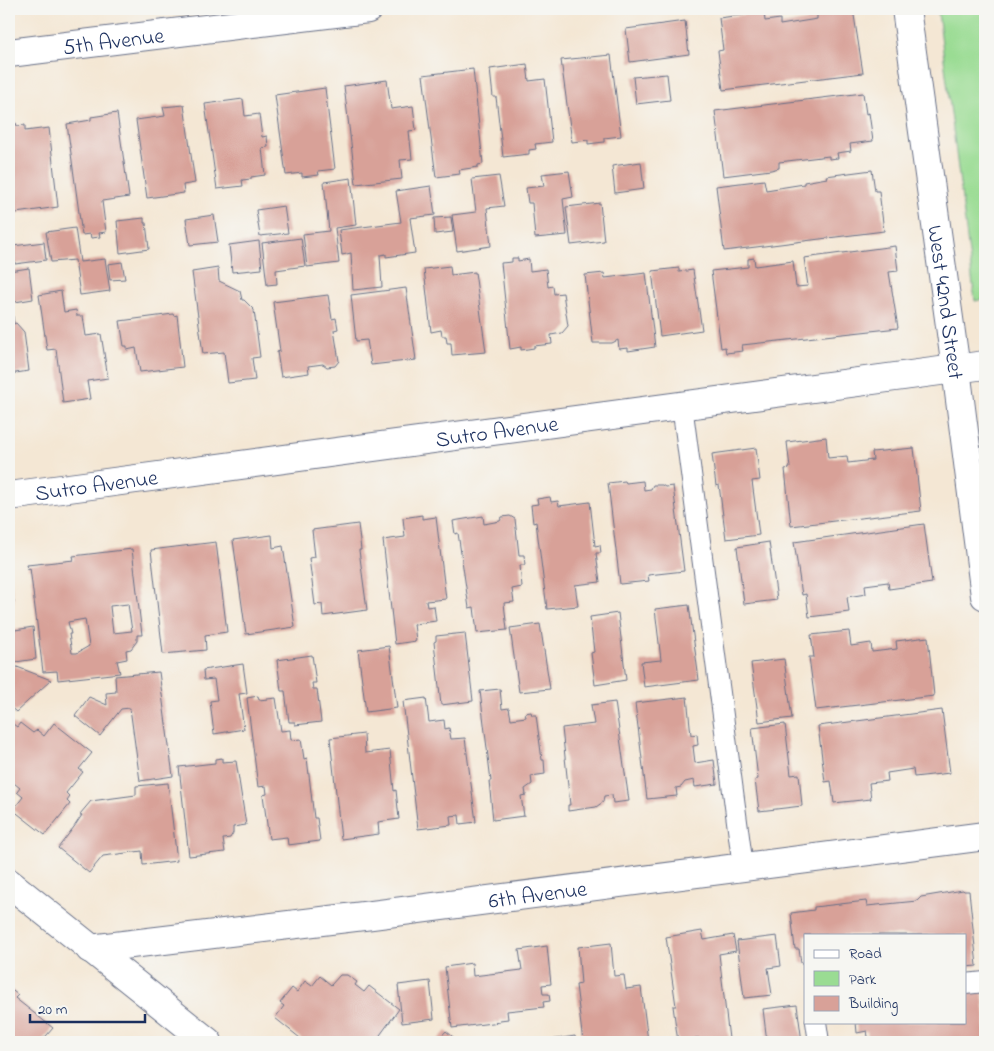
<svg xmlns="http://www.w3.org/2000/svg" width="994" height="1051" font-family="'Indie Flower',sans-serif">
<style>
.green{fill:#9adc93;stroke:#5a8678}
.building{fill:#d8a198;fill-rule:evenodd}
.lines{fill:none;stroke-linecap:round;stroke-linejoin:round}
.service-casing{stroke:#676f87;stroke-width:22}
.minor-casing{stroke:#676f87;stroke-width:30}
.tertiary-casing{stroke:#676f87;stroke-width:30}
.service{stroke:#fff;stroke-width:20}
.minor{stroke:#fff;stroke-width:28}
.tertiary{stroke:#fff;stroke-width:28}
.labels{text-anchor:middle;stroke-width:4;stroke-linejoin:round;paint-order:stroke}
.street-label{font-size:22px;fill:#1b2f5e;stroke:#f6f6f2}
</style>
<rect width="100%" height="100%" fill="#f6f6f2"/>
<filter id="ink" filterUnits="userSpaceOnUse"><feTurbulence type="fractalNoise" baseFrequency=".02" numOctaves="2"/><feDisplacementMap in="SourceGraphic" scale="10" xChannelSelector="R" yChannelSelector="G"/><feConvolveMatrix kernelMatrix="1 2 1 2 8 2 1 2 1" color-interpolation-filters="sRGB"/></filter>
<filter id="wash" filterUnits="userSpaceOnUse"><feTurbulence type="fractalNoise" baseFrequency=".0096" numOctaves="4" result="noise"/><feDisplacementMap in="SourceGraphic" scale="20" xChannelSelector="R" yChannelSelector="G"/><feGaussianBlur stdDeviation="1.12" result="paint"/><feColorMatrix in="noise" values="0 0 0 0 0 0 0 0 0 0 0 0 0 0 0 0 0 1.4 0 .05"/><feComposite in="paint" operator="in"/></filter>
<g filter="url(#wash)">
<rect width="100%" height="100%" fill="#f4e7d4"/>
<!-- green -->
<path class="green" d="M963,9H985V299L975,301L938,12Z"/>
<g id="blocks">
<!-- building -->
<path class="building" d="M817,9H826L827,12L853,9L863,73L723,90L718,51L723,50L719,18L764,12L765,21L780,19V25L817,19Z
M685,21L689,54L630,62L626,29Z
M611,55L621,136L604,138V142L588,144V140L572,142L561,60Z
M527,64L529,81L545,79L552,142L535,144L536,149L529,150V154L503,157L496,97H493L490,69Z
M473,69L483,164L478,165V167L459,170L460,174L436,177L423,75Z
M667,74L670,100L636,104L633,77Z
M387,80L391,109L413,106L416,130L409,131L412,159L400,160L402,179L356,184L344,86Z
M325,88L335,169L318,171L319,175L302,177V173L286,175L275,95Z
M863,93L866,114L869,113L873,141L850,144L851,151L837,153L838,158L829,159V156L779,162V168L771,170L723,176L715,111Z
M243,99L245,116L259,114L262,137L267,136L268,147L262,148L265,175L251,177V179L242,180L243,186L217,189L205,104Z
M184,105L195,183L183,185L184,193L147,198L136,120L165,116L163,107Z
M117,113L129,197L102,201L106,232L99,233L100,237L91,238L90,234L82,235L67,124L91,120V117Z
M16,123L17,126L25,125V131L49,128L58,207L9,214V124Z
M641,162L644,189L615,193L612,166Z
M872,170L875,191H879L884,231L724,251L716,186L764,180L766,190L804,184V182L827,178L826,176Z
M569,171L573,197L563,199L567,235L535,238L532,203H528L526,188L544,186L542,174Z
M499,176L504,206L487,208L491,246L457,251L452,215L476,212L472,179Z
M351,178L356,225L335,228L339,263L307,267L303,234L329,231L324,182Z
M431,186L435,215L410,218L415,253L386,257V254L380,255L382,287L353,290L351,253L342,255L339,230L401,222L396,191Z
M600,203L604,241L571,245L566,207Z
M284,206L288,233L260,236L256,210Z
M214,215L218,242L190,245L186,219Z
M451,217L453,232L435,234L434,218Z
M144,218V223H146L149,249L120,253L117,221Z
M75,228L80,262L105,259L110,291L80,295L75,260L51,262L46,232Z
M301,238L305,266L276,270L277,284L267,285L262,243Z
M259,241L262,269L232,272L229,245Z
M44,242L46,260L15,264L13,246Z
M895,246L898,271L889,272L898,328L742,345L743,351L726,353L725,347L721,348L711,271L748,267V259L754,258L755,266L793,261L796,287L808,286L804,258Z
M512,258H518V261L529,259L530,271L546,269L548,287L553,286L554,294L563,293L568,326L562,333L551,335L552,344L534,346V348L521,350V347L510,349L501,263L512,262Z
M122,262L125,279L110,280L108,264Z
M450,266L451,275L475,272L486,352L452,355L451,343H447L446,336H442L441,330L431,332L424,269Z
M29,268L33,299L9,303V271Z
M218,268L219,281L240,291L242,300H244L254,310L260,357L252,358L255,380L228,383L224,352L203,354L192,272Z
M679,268V272L693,270L702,330L660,336L652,271Z
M604,273L605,278L646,273L655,347L628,351V348L619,349L618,340L612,343H593L585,275Z
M406,288L416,360L371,365L367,340L356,341L351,295Z
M61,291L64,312L76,310L77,316H83L86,336L101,334L108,378L87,381L90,399L63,403L56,349L47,350L39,295Z
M328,295L332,319L336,318L338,329L334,330L339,361L335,366L327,367L323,364L308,366L309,373L281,377L277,352L280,351L273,302Z
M173,314L174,316L177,315L183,367L140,372L136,348L127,350V346H124L120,321Z
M13,316L14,324L16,323L24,332L29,371L9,374V317Z
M826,437L828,458L847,456L848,463L873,460L872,452L914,448L921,511L791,526L785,469L790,468L787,442Z
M756,448L760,480L752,481L759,535L726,539L719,485L716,486L712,454Z
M625,481L626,483L643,481L644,490L651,489L653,485H662L665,487L673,486L684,571L648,575L649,581L620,584L608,483Z
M550,497L551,502L558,501L559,506L590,502L595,546L600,545L601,553H596L600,582L575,585L578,606L547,609L536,522L533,523L531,505L538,504L537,499Z
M422,515V519L436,517L446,599L426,601L427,607L434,606L436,621L414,624L416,641L395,644L383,540L405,537L403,518Z
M483,516L484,524L500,521L502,517L510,516L515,519L519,555H524L525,565H520L522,587L512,589L514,602L504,603L507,630L477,633L474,607L469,608L458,533L455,534L453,521Z
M358,524L361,550H359L367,610L323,616L322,604L315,605L309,558L315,557L312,530Z
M924,524L932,583L889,589L888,582L865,585L866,594L847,597L849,612L809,617L806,594L802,595L794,542Z
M272,535L273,548L283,546L295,627L246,634L233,540Z
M216,542L227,632L205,635L206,650L163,654L151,550Z
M769,542L777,600L744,604L737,547Z
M132,549L142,635H137V641L131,649L126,650L127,659L117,661L120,673L58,680L57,671L43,672L30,568L28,569L27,565L74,560L73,556ZM128,604L132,631L113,633L110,606ZM85,619L89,646L77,653H72L69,634H71L68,622Z
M9,569L14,602L9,603Z
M689,605L699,680L644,687L641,662L661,660L655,609Z
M618,613L626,680L595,685L591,653L594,652L590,617Z
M540,624L550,689L519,692L510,628Z
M33,627L36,659L9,663V631Z
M849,631L851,646L871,643L872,652L897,649L896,641L928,637L934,696L816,710L809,657H814L811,635Z
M465,633L473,701L441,705L434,642L436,641V636Z
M389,646L397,708L366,712L358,650Z
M312,655L316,683H312L313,689H317L321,722L295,725V722H289L285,691H281L277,660Z
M784,659L792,718L759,722L751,663Z
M243,664L247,693L239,694L244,729L214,734L210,701L217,700L214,679L204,680L203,670Z
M12,665L51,680L16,712L9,706V670Z
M159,672L173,776L140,781L130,708L121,709L100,736L75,716L89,697L107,705L106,693L116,692L115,676Z
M500,689L502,709L509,708L511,719L526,717L525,713L531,712L532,715H536L542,760H544L545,774L531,776L532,784L525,789L526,795L521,796L524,816L493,820L489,781H491L480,691Z
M258,696L259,700L276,698L281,731L290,730L291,740L301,739L304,759L307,758L314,818H317L320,841L288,845L287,837L269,839L263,795L267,794L266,786L258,787L247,698Z
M687,697L691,735L697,734L698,745L693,746L695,763L714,760L717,784L695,787L694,780L685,782L681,787L676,788L677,796L647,799L635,703Z
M426,698L429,722L444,720L445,729L449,728L451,739L465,738L476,822L460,824L459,815L450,816L451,825L418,829L403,701Z
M615,702L629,801L613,803L612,795L604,796L603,802L596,807L568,811V805H570L562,728L594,724L591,705Z
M942,710L950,773L914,777L913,769L887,773L888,781L869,783L871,799L834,803L831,781L825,782L818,726Z
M9,721L17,727L20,723L33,733L37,730L44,736L54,723L92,753L79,769L83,772L66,793L70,797L67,801L70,804L45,835L13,810L23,797L17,792L20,788L9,779L12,772L9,769Z
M785,724L791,775L799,774L802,806L759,811L755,780L758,779L752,728Z
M364,734L365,753L390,750L394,791L396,790L399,819L378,822L379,834L341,839L330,738Z
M222,758V762L236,761L246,825L233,827V833L230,838L223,839L225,852L189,856L179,767L215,763V759Z
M168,783L177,861L143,865L142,851L103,856L89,873L58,848L74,827L82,815L80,814L91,801L136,795V786Z
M963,890L964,891H969L977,966L965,967V935H805V963H801L799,949H795L791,913L814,910V907L866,901L867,906L917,901L921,897Z
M702,931L704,940L733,935L736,951L719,954L729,1039L699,1042V1038H696V1042H678L673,1006H676L666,937Z
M777,936L781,966L768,968L772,995L744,998L737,941Z
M611,943L614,976L624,975L626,989L641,987L648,1041L583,1042L576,985L581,984L578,947Z
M547,946L551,984L542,985L543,994H549L550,1001L543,1002L544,1007L507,1011L508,1019L500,1020V1022L452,1028L445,967L472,963L473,976L522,970L519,950Z
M340,975H347L357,982L355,985L364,992L369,986L399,1009L375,1042H305L275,1018L284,1006L280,1003L292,988L297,992L305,981L312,986L320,976L331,985Z
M430,981L434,1019L402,1023L398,985Z
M9,988L18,995L15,998L53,1028L41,1042H9Z
M982,989L985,1016V1042H869L867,1031L857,1033L856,1022H965V992Z
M797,1005L802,1042H767L763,1009Z
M446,1031L459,1042H436Z
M575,1036L576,1042H544V1041Z"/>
</g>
</g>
<g filter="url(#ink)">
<use href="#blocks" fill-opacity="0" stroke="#676f87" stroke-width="1"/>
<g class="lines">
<!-- service casing -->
<g class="service-casing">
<path id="service" d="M682,405L743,867
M965,984L985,982
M816,1022L819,1042"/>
</g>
<!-- minor casing -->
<g class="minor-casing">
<g id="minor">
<path id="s1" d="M9,53L368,9"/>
<path id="s2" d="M9,496L985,365"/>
<path d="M9,883L208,1042"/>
<path id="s3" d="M90,949L372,915L985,836"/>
</g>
</g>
<!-- tertiary casing -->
<g class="tertiary-casing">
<g id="tertiary">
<path id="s4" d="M906,9L956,369L985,596"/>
</g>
</g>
<!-- service -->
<use href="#service" class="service"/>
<!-- minor -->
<use href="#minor" class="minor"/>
<!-- tertiary -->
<use href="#tertiary" class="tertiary"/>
</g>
</g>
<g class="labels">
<!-- street labels -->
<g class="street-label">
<text dy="8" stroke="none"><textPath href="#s1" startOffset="105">5th Avenue</textPath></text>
<text dy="8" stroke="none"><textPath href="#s4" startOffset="296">West 42nd Street</textPath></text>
<text dy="8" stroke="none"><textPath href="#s2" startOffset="492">Sutro Avenue</textPath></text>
<text dy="8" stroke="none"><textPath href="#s2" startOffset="88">Sutro Avenue</textPath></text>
<text dy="8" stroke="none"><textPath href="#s3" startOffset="451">6th Avenue</textPath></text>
</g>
</g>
<!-- margin -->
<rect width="994" height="1051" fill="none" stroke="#f6f6f2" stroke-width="30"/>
<!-- legend -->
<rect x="804" y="934" width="162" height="90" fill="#f6f6f2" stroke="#9ea6b7"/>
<rect x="814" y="950" width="25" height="8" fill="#ffffff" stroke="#9ea6b7"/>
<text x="849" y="958" font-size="15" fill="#1b2f5e">Road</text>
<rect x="814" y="971" width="25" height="15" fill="#9adc93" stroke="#9ea6b7"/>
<text x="849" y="984" font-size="15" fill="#1b2f5e">Park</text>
<rect x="814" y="996" width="25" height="15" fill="#d8a198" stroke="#9ea6b7"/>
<text x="849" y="1008" font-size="15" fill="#1b2f5e">Building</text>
<!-- scale -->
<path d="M30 1014v8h115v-8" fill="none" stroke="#1b2f5e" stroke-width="2.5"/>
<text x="38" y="1014" font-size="15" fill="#1b2f5e" stroke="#f6f6f2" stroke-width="4" paint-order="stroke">20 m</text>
</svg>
